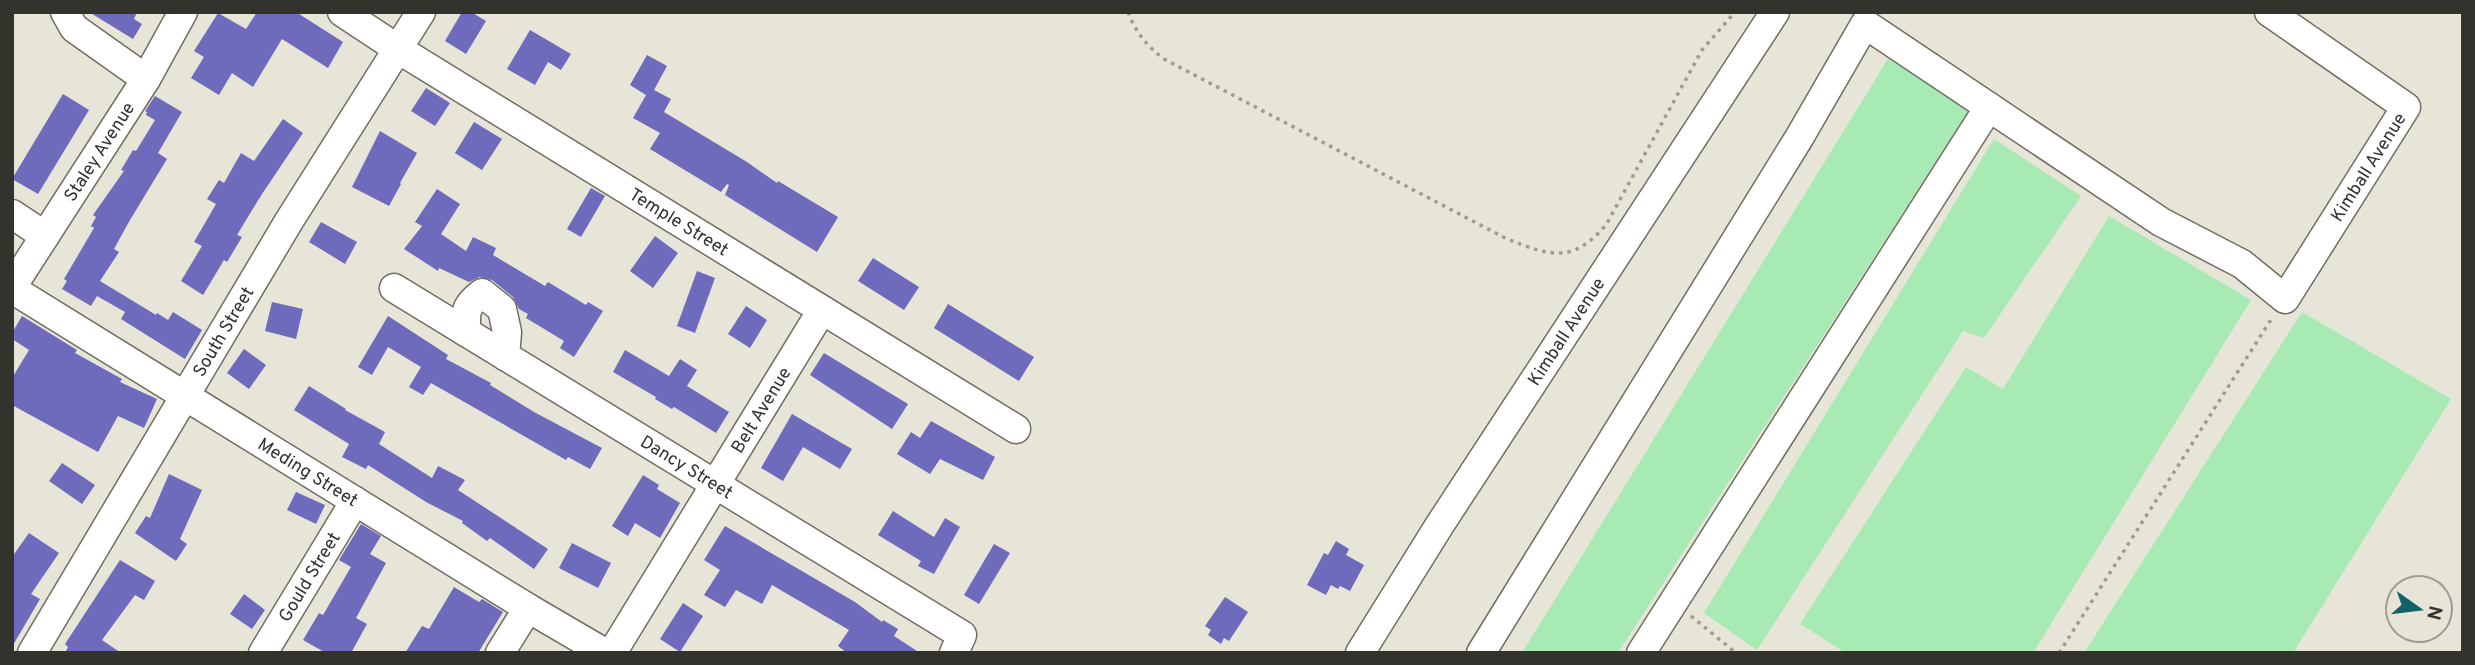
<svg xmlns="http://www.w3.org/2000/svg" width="2475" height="665" font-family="Overpass,sans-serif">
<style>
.green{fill:#a7eab3}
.building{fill:#6e6abc}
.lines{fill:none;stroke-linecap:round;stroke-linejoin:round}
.minor-casing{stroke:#706e62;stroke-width:31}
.path{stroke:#9e9c92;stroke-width:3.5;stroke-dasharray:3.5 5;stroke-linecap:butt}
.minor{stroke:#fff;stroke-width:28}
.labels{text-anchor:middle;stroke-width:7;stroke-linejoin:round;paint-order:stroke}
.street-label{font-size:18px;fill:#33322d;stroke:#e7e5d7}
</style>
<rect width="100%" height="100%" fill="#e7e5d7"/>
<!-- green -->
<path class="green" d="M1888,59L1970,109L1618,653H1522Z
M1994,139L2081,196L1984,338L1963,331L1757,650L1704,613Z
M2109,216L2251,300L2033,653H1846L1800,624L1966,367L2003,389Z
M2302,312L2451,399L2293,653H2084Z"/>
<!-- building -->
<path class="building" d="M89,12H137L134,19L142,24L133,39Z
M257,12H296L343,42L328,68L282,39L253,87L232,73L219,95L191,78L204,57L194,51L218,13L246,29Z
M462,12H471L486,21L466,54L445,41Z
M530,30L571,54L561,70L548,62L535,85L507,69Z
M647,55L667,66L654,90L671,99L664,112L747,162L777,183L778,181L838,217L817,252L725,195L729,185L727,184L721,192L650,149L660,133L633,118L646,95L630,85Z
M426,88L450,103L435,126L411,111Z
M63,94L89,110L38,194L12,179Z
M155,96L182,112L158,153L167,159L130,220L114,249L119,252L100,281L156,315L157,313L168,320L173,312L202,330L185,359L121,319L125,312L97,296L91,306L62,289L67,281L64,279L94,228L91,226L96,217L93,215L124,171L121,170L133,150L136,151L155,120L146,115L147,112L145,111Z
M283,119L303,133L262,194L237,235L242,237L227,262L224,260L203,295L181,281L202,246L194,242L216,204L207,199L219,180L224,183L241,153L254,161Z
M474,122L502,139L482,170L455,153Z
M380,131L417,153L400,183L401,184L389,206L352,187Z
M591,188L605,196L581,237L567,229Z
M437,189L460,204L441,234L466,251L473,237L496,248L493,255L545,286L548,282L586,305L588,302L603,311L574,357L560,348L564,341L526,318L528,314L519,309L513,297L492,280L479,277L469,282L439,268L438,271L404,249L422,226L415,222Z
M321,222L357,242L345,264L309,242Z
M655,236L678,253L653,288L630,271Z
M873,258L919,287L904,310L858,281Z
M697,271L715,278L695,333L677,326Z
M272,302L303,309L296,339L265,331Z
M948,304L1034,357L1019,381L934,328Z
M746,306L767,320L750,348L728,334Z
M22,316L77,350L75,353L122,379L120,382L157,399L144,428L118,416L98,452L12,405V378L29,350L12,339V333Z
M388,316L448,355L446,359L491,383L490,385L534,412L602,448L590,469L568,457L566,460L431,383L423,395L409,387L421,367L388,347L372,375L358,367Z
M244,349L266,365L249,389L227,373Z
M625,350L669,376L680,359L697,370L687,386L729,412L716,433L674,407L672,409L655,399L656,397L613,372Z
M824,353L908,404L892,429L810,375Z
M309,386L346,409L345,410L385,432L379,444L432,478L438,466L465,480L458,490L548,549L534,569L490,538L487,541L462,523L463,521L426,502L368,465L366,469L342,457L349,444L294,410Z
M792,414L852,449L840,469L803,447L783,481L761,468Z
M931,421L995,457L983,480L940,459L930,474L897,454L911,432L920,438Z
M62,463L95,485L82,504L49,481Z
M169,474L202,490L180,539L187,544L176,561L135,533L146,516L150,518Z
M643,475L659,485L657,489L680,503L660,538L635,523L628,536L612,526Z
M296,492L325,505L316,524L287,510Z
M893,511L934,537L945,518L960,527L934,574L918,566L921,561L878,535Z
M361,524L381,536L370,554L386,563L356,618L367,624L351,653H326L303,640L319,613L323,615L351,567L339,560Z
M725,526L855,602L882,622L883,620L898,629L894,636L920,653H847L838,646L849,630L772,585L762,604L736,590L725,607L704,595L720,570L704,560Z
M29,533L59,553L31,594L40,599L12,647V557Z
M1336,541L1349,549L1346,555L1364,565L1350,591L1340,586L1338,589L1331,585L1326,595L1307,585L1324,553L1328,555Z
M572,543L611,563L598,588L559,568Z
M994,544L1010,553L979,604L964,595Z
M120,560L155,581L144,600L135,595L102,640L121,653H65L68,647L65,644Z
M454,587L479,602L482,599L503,612L478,653H405L422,626L429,629Z
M244,594L265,610L252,629L230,614Z
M1225,597L1248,612L1229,641L1224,638L1221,644L1208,635L1211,630L1205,626Z
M683,603L703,616L680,652L660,639Z"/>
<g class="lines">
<!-- minor casing -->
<g class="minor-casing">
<g id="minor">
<path d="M65,12L74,28L146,79"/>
<path id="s1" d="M342,12L398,49L1016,429"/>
<path d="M12,214L45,236"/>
<path id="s2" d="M12,287L146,79L183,12"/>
<path id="s3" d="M394,288L962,635L954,653"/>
<path id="s4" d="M12,289L528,608L605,653"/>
<path d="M466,332C466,311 464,307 482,293L502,309L507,332L505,356"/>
<path id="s5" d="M32,653L289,221L421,12"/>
<path id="s6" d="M263,653L355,501"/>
<path d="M500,653L528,608"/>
<path id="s7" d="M612,653L822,310"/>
<path id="s8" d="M1360,653L1439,526L1775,12"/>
<path d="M1481,653L1799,138L1865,24L1989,107"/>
<path id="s9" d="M1641,653L1989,107L2161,222L2242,264L2285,299L2406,107L2269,12"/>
</g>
</g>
<!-- path -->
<path class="path" d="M1128,12C1136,33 1147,46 1164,59L1507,239C1551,256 1572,264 1606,225L1702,50L1735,12
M1691,616L1736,653
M2059,653L2272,318"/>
<!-- minor -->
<use href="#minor" class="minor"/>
</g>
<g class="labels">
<!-- street labels -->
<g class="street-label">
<text dy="6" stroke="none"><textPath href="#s2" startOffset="161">Staley Avenue</textPath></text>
<text dy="6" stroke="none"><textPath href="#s9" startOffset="1157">Kimball Avenue</textPath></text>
<text dy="6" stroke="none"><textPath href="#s1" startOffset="397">Temple Street</textPath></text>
<text dy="6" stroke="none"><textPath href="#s5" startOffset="374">South Street</textPath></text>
<text dy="6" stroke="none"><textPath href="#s8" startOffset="382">Kimball Avenue</textPath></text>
<text dy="6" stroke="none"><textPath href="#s7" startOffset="285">Belt Avenue</textPath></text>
<text dy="6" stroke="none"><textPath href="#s3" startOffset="343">Dancy Street</textPath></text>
<text dy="6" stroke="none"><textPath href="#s4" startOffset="348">Meding Street</textPath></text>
<text dy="6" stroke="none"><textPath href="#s6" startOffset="89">Gould Street</textPath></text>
</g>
</g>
<!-- border -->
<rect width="2475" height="665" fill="none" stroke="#33322d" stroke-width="28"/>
<!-- north arrow -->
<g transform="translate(2419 609) rotate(104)"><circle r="33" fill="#e7e5d7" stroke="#9f9d93" stroke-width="2"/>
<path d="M0-5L12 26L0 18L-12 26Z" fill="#136269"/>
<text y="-10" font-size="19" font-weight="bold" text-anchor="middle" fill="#33322d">N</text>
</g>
</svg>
